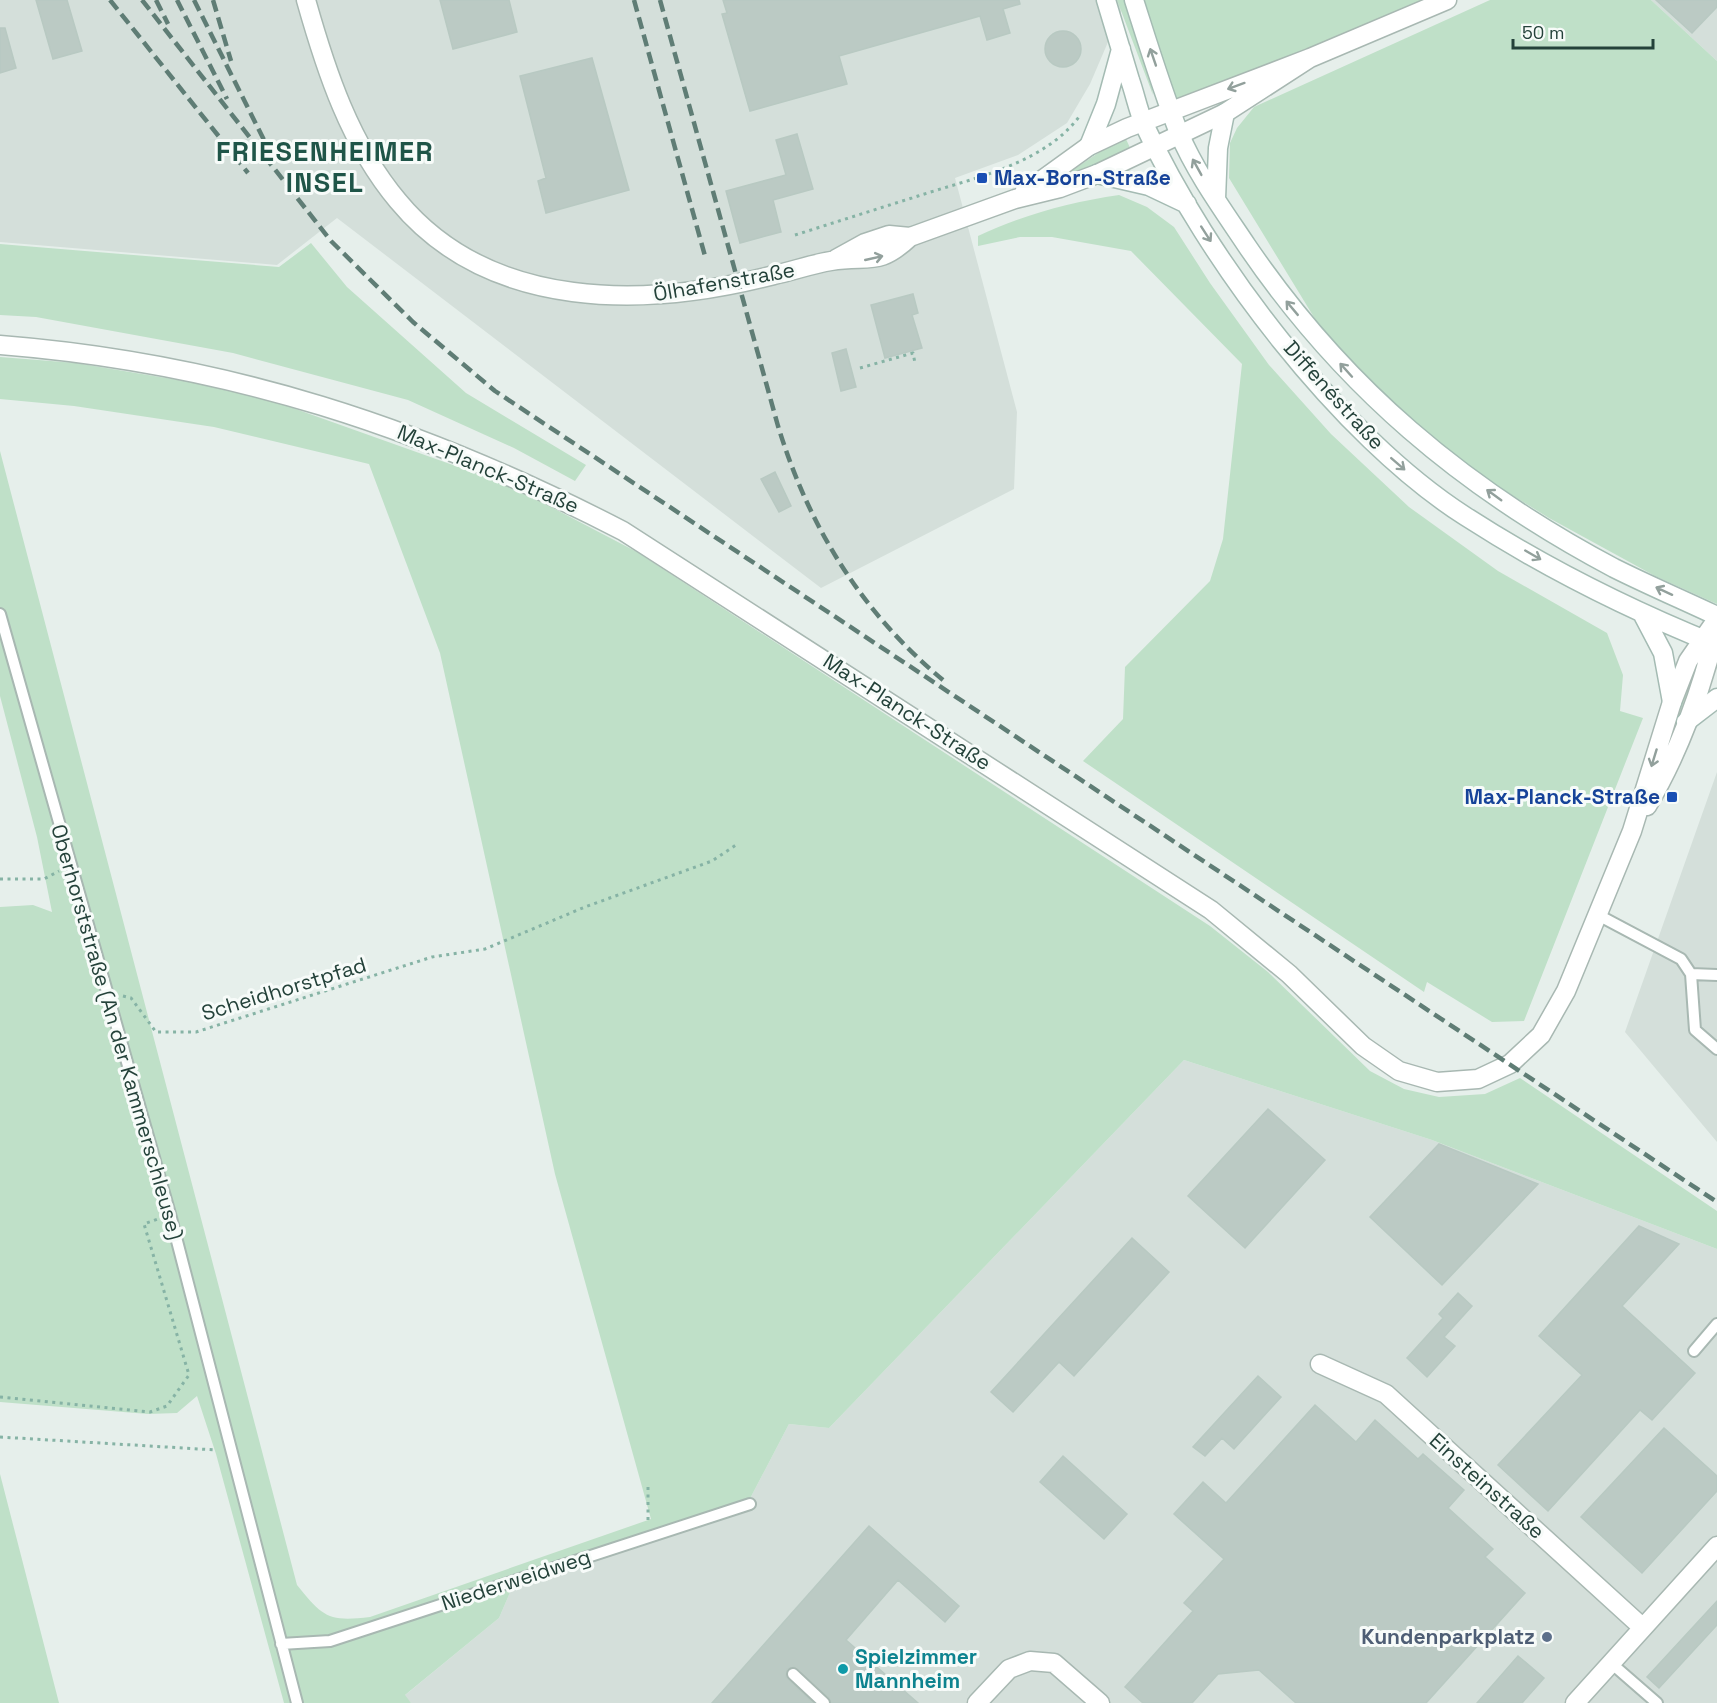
<svg xmlns="http://www.w3.org/2000/svg" width="1717" height="1703" font-family="'Space Grotesk',sans-serif">
<style>
.built{fill:#d4dfda}
.green{fill:#bfe0c8}
.building{fill:#bbcac4;stroke:#b8c9c2;stroke-width:1.5}
.lines{fill:none;stroke-linecap:round;stroke-linejoin:round}
.service-casing{stroke:#a8b8b2;stroke-width:14}
.minor-casing{stroke:#a8b8b2;stroke-width:21}
.secondary-casing{stroke:#a4bbb3;stroke-width:21}
.path{stroke:#86b3a5;stroke-width:3;stroke-dasharray:3 4.5;stroke-linecap:butt}
.service{stroke:#fff;stroke-width:10}
.minor{stroke:#fff;stroke-width:18}
.secondary{stroke:#fff;stroke-width:18}
.rail{stroke:#5f7d75;stroke-width:4.5;stroke-dasharray:12 6;stroke-linecap:butt}
.oneway{stroke:#92a09c}
.transit-dot{fill:#1a4fb4;stroke:#f7fbf9;stroke-width:2}
.service-dot{fill:#5c6f8a;stroke:#f7fbf9;stroke-width:2}
.culture-dot{fill:#0f9aa8;stroke:#f7fbf9;stroke-width:2}
.labels{text-anchor:middle;stroke-width:6;stroke-linejoin:round;paint-order:stroke}
.transit-label{font-size:21px;font-weight:bold;fill:#164399;stroke:#f7fbf9;text-anchor:start}
.street-label{font-size:21px;fill:#24423a;stroke:#f7fbf9}
.service-label{font-size:21px;font-weight:bold;fill:#4e5e75;stroke:#f7fbf9;text-anchor:end}
.culture-label{font-size:21px;font-weight:bold;fill:#0d838f;stroke:#f7fbf9;text-anchor:start}
.district-label{font-size:27px;font-weight:bold;letter-spacing:1.5px;fill:#1f5548;stroke:#f7fbf9}
</style>
<rect width="100%" height="100%" fill="#e6efeb"/>
<!-- built -->
<path class="built" d="M0,0H1126L1090,84L1067,123L1018,155L955,178L1017,412L1014,489L821,588L337,218L277,265L0,242Z
M1651,0H1717V61Z
M1717,772V1142L1625,1032Z
M1184,1060L1432,1140L1717,1249V1703H411L404,1696L499,1618L512,1588L743,1512L789,1424L829,1428Z"/>
<!-- green -->
<path class="green" d="M1117,0H1124L1151,83L1153,95Z
M1134,0H1447L1172,112Z
M1490,0H1651L1717,61V604L1655,576L1549,518L1480,475L1402,413L1323,332L1229,178L1230,143L1237,128L1254,107Z
M1126,139L1131,150L1073,175L1070,172L1113,143Z
M1119,195L1147,207L1174,227L1210,283L1269,365L1331,434L1409,507L1498,571L1607,633L1623,675L1620,711L1643,718L1524,1021L1492,1022L1427,982L1424,992L1083,761L1123,719L1125,667L1210,581L1223,539L1242,364L1131,251L1052,237H1020L978,246V236C1023,215 1070,202 1119,195Z
M311,243L347,287L466,393L586,465L575,481L514,448L408,400L233,353L36,317L0,315V244L279,267Z
M0,357L76,363L190,382L276,402L509,485L637,552L1210,926L1268,972L1370,1071L1404,1089L1439,1097L1485,1094L1520,1078L1717,1211V1249L1432,1140L1184,1060L829,1428L789,1424L743,1512L512,1588L499,1618L405,1695L411,1703H284L216,1454L197,1396L177,1413L148,1414L0,1402V907L33,905L52,912L37,837L0,696V451L297,1585C323,1617 328,1622 370,1617L651,1519L555,1174L440,653L369,464L214,427L74,406L0,399Z
M1694,668L1700,671L1660,767L1656,765Z
M0,1474L59,1703H0Z"/>
<!-- building -->
<path class="building" d="M36,0H67L82,51L53,59Z
M440,0H509L517,32L453,49Z
M723,0H1019L1020,4L1003,9L1010,33L987,40L980,16L839,56L847,84L750,111L722,14L727,13Z
M1656,0H1717V7L1692,33Z
M0,28H5L16,68L0,73Z
M1045 49a18 18 0 1 1 36 0a18 18 0 1 1-36 0Z
M592,58L629,190L546,213L538,181L546,178L520,76Z
M797,134L813,189L773,200L781,232L740,243L726,191L786,175L776,140Z
M913,294L918,313L912,315L922,348L885,358L871,305Z
M846,349L856,387L841,391L832,353Z
M775,472L791,506L779,512L761,479Z
M1268,1109L1325,1160L1245,1248L1188,1196Z
M1439,1144L1538,1184L1442,1285L1370,1217Z
M1639,1226L1679,1244L1622,1306L1695,1373L1652,1420L1640,1410L1548,1511L1498,1465L1582,1375L1539,1336Z
M1132,1238L1169,1272L1074,1376L1059,1362L1013,1412L991,1392Z
M1458,1293L1472,1306L1444,1337L1455,1346L1427,1377L1407,1358L1443,1318L1439,1314Z
M1258,1376L1281,1397L1234,1449L1222,1438L1205,1456L1193,1447Z
M1315,1405L1356,1442L1375,1420L1418,1459L1423,1454L1464,1490L1448,1508L1493,1549L1485,1557L1525,1593L1426,1703H1296L1259,1670L1218,1674L1192,1703H1143L1125,1687L1193,1611L1184,1603L1224,1559L1174,1514L1203,1482L1226,1503Z
M1664,1428L1717,1476V1491L1642,1573L1581,1517Z
M1063,1456L1127,1514L1104,1539L1040,1482Z
M869,1526L959,1606L945,1622L898,1580L846,1640L918,1703H831L829,1698L794,1667L787,1669L786,1677L813,1703H712Z
M1717,1601V1625L1659,1688L1647,1677Z
M1518,1656L1544,1678L1522,1703H1477Z"/>
<g class="lines">
<!-- service casing -->
<g class="service-casing">
<path id="service" d="M0,614L170,1214L297,1703
M1598,915L1681,959L1691,974L1695,1030L1717,1049
M1691,974L1717,975
M1694,1351L1717,1324
M281,1644L330,1641L750,1504
M1611,1663L1657,1703
M793,1674L824,1703"/>
</g>
<!-- minor casing -->
<g class="minor-casing">
<path id="minor" d="M306,0C326,71 350,144 398,201C490,312 647,308 774,275C793,271 812,264 831,261C870,255 878,267 910,237
M1024,193L1089,146L1127,128L1310,58L1447,0
M836,259L865,243L889,235L910,237L1015,199L1060,188L1097,174L1225,113L1310,58
M0,345C227,363 422,427 623,531L1211,910L1289,974L1363,1046L1399,1071L1437,1082L1478,1079L1510,1064L1541,1035L1566,991L1632,831L1672,702L1688,661L1717,619
M1647,806C1678,755 1703,687 1716,629
M1320,1364L1386,1394L1642,1627
M977,1703L1009,1669L1030,1661L1054,1663L1100,1703
M1575,1703L1717,1546"/>
</g>
<!-- secondary casing -->
<g class="secondary-casing">
<path id="secondary" d="M1106,0C1114,27 1122,53 1130,80C1135,94 1138,110 1144,124C1206,259 1340,436 1465,516C1544,567 1630,610 1717,645
M1134,0C1148,44 1162,90 1179,133C1196,173 1223,210 1247,246C1343,387 1463,488 1614,568C1648,585 1683,600 1717,616
M1089,146L1106,104L1121,49
M1097,174L1149,186L1187,204
M1216,199L1218,148L1225,113
M1642,613L1663,653L1672,702
M1686,722L1717,698"/>
</g>
<!-- path -->
<path class="path" d="M795,235C836,222 877,209 918,196C973,178 1046,164 1081,114
M860,368L913,353L915,363
M0,879H44L59,871
M123,996L131,998L156,1032H196L432,957L485,949L585,907L712,861L736,845
M0,1397L150,1412L167,1406L189,1375L144,1224L158,1219
M0,1437L216,1450
M648,1487V1524"/>
<!-- service -->
<use href="#service" class="service"/>
<!-- minor -->
<use href="#minor" class="minor"/>
<!-- secondary -->
<use href="#secondary" class="secondary"/>
<!-- rail -->
<path class="rail" d="M110,0L248,173
M142,0L331,241L413,322L495,391L1717,1202
M156,0L168,24
M177,0L227,99
M194,0L273,158
M213,0L231,61
M634,0L705,256
M660,0L778,426C809,527 861,612 943,680"/>
</g>
<!-- one-way arrows -->
<defs><path id="oneway-shaft" d="M-6 0H5M1.5-3L5.5 0L1.5 3" fill="none" stroke-width="1.6" stroke-linecap="round" stroke-linejoin="round" transform="scale(1.5)"/></defs>
<g class="oneway">
<use href="#oneway-shaft" transform="translate(1153 57) rotate(-109)"/>
<use href="#oneway-shaft" transform="translate(1236 86) rotate(160)"/>
<use href="#oneway-shaft" transform="translate(1197 167) rotate(-119)"/>
<use href="#oneway-shaft" transform="translate(1206 234) rotate(57)"/>
<use href="#oneway-shaft" transform="translate(874 258) rotate(-13)"/>
<use href="#oneway-shaft" transform="translate(1292 308) rotate(-130)"/>
<use href="#oneway-shaft" transform="translate(1346 370) rotate(-132)"/>
<use href="#oneway-shaft" transform="translate(1398 464) rotate(41)"/>
<use href="#oneway-shaft" transform="translate(1494 495) rotate(-144)"/>
<use href="#oneway-shaft" transform="translate(1533 555) rotate(30)"/>
<use href="#oneway-shaft" transform="translate(1664 591) rotate(-155)"/>
<use href="#oneway-shaft" transform="translate(1654 758) rotate(107)"/>
</g>
<!-- markers -->
<g class="transit-dot">
<rect x="976" y="172" width="12" height="12" rx="3"/>
<rect x="1666" y="791" width="12" height="12" rx="3"/>
</g>
<circle class="service-dot" cx="1547" cy="1637" r="6"/>
<circle class="culture-dot" cx="843" cy="1669" r="6"/>
<g class="labels">
<!-- transit labels -->
<g class="transit-label">
<text x="994" y="185">Max-Born-Straße</text>
<text x="1660" y="804" text-anchor="end">Max-Planck-Straße</text>
</g>
<!-- street labels -->
<g class="street-label">
<text transform="translate(724 282) rotate(-10)" y="7">Ölhafenstraße</text>
<text transform="translate(1334 395) rotate(48)" y="7">Diffenéstraße</text>
<text transform="translate(488 469) rotate(23)" y="7">Max-Planck-Straße</text>
<text transform="translate(907 712) rotate(33)" y="7">Max-Planck-Straße</text>
<text transform="translate(284 989) rotate(-17)" y="7">Scheidhorstpfad</text>
<text transform="translate(117 1032) rotate(74)" y="7">Oberhorststraße (An der Kammerschleuse)</text>
<text transform="translate(1487 1486) rotate(42)" y="7">Einsteinstraße</text>
<text transform="translate(516 1580) rotate(-18)" y="7">Niederweidweg</text>
</g>
<!-- service labels -->
<g class="service-label">
<text x="1535" y="1644">Kundenparkplatz</text>
</g>
<!-- culture labels -->
<g class="culture-label">
<text x="855" y="1664">Spielzimmer<tspan x="855" dy="24">Mannheim</tspan></text>
</g>
<!-- district labels -->
<g class="district-label">
<text x="325" y="161">FRIESENHEIMER<tspan x="325" dy="31">INSEL</tspan></text>
</g>
</g>
<!-- scale -->
<path d="M1513 39v9h140v-9" fill="none" stroke="#24423a" stroke-width="3"/>
<text x="1522" y="39" font-size="18" fill="#24423a" stroke="#f7fbf9" stroke-width="4.5" paint-order="stroke">50 m</text>
</svg>
